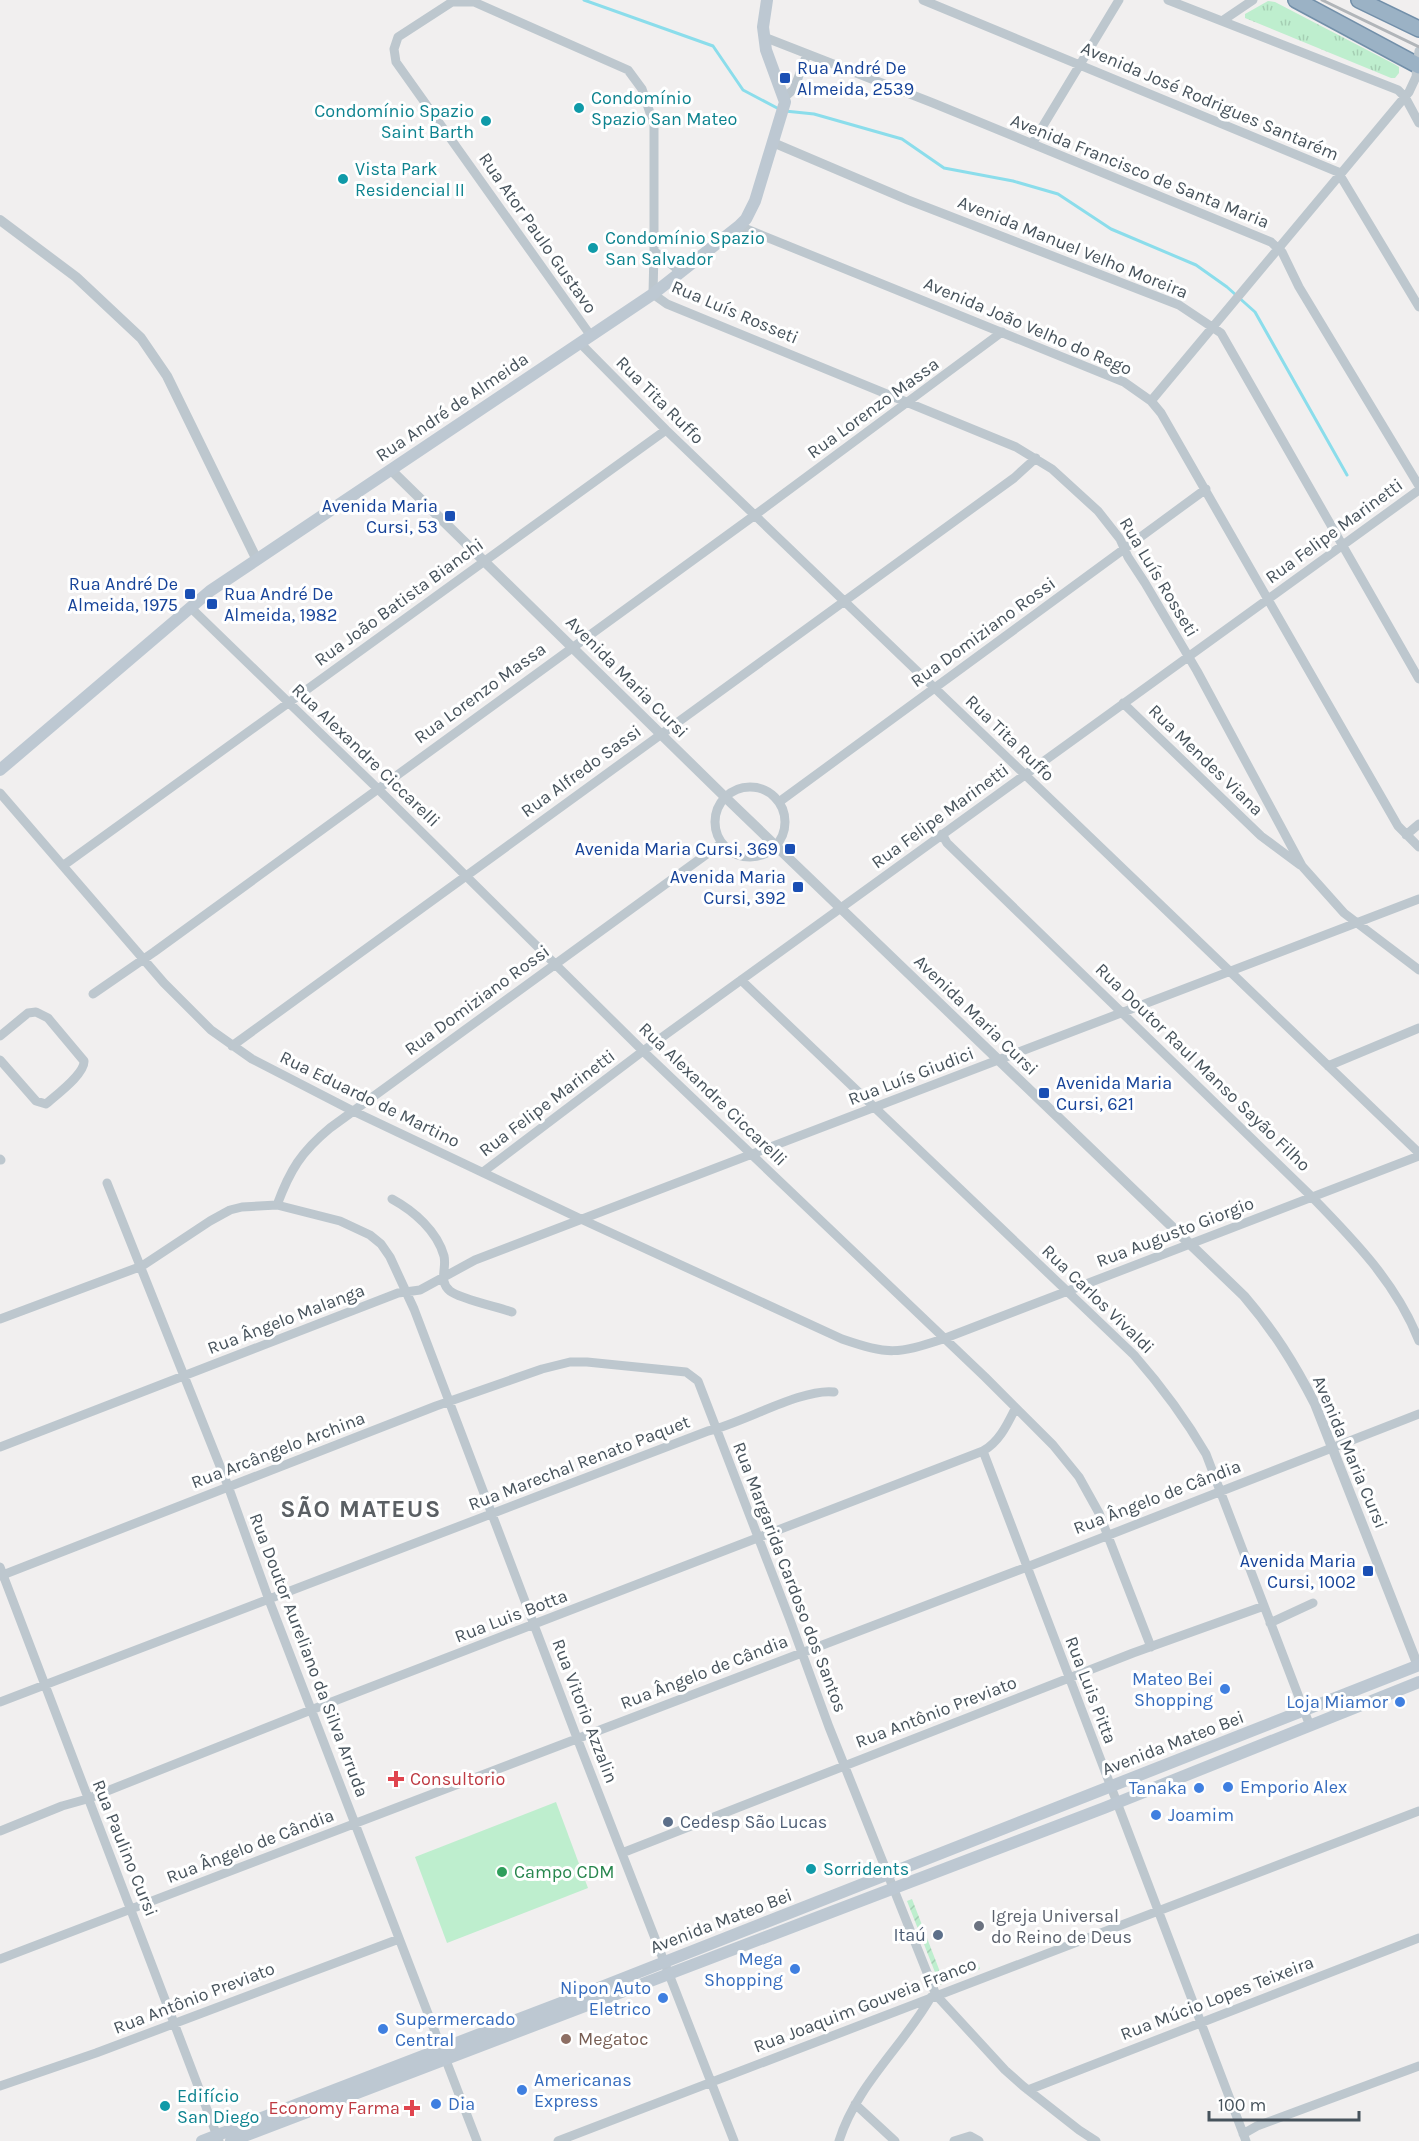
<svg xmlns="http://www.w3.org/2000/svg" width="1419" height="2141" font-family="Karla,sans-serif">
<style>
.grass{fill:#beeece}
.park{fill:url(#park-tufts)}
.garden{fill:url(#garden-furrows)}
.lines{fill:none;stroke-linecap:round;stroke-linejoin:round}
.stream{stroke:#8bddeb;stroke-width:3}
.trunk-casing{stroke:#728fa9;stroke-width:18}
.minor{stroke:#bdc7ce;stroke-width:9}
.tertiary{stroke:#bdc7ce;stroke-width:10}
.secondary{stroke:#bdc8d2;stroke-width:12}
.trunk{stroke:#9bb2c5;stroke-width:15}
.rail{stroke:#b1b5b9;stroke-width:3}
.transit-dot{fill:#1a4fb4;stroke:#fff;stroke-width:2}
.culture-dot{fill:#0f9aa8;stroke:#fff;stroke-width:2}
.shop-dot{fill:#3f7fe0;stroke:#fff;stroke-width:2}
.health-dot{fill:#e0444e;stroke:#fff;stroke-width:2}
.service-dot{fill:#5c6f8a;stroke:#fff;stroke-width:2}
.leisure-dot{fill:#2e9e5b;stroke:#fff;stroke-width:2}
.worship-dot{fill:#6b7280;stroke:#fff;stroke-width:2}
.education-dot{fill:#8d6e63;stroke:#fff;stroke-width:2}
.labels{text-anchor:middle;stroke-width:6;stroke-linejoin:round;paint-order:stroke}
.transit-label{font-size:18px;fill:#164399;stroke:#fff;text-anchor:end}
.culture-label{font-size:18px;fill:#0d838f;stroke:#fff;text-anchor:start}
.street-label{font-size:18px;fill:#47535c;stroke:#fff}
.shop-label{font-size:18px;fill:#366cbe;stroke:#fff;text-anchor:end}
.health-label{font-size:18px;fill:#be3a42;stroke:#fff;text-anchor:start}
.service-label{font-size:18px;fill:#4e5e75;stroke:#fff;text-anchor:start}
.leisure-label{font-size:18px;fill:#27864d;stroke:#fff;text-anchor:start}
.worship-label{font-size:18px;fill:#5b616d;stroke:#fff;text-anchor:start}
.education-label{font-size:18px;fill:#785e54;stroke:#fff;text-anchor:start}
.district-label{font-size:24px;font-weight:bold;letter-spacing:1.5px;fill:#5b6064;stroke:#fff}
</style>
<defs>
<pattern id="park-tufts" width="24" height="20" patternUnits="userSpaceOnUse" patternTransform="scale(1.5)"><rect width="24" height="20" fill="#beeece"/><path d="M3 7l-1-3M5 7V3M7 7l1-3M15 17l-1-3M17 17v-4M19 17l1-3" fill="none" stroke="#a5ceb3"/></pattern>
<pattern id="garden-furrows" width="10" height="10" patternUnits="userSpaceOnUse" patternTransform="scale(1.5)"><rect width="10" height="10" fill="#beeece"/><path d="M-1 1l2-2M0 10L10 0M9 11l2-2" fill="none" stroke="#a5ceb3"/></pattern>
</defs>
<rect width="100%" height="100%" fill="#f1efef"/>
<!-- grass -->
<path class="grass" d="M556,1802L588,1888L447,1943L415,1857Z"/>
<!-- park -->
<path class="park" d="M1268,1L1275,2L1394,64L1399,67V73L1395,78H1391L1245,18V14Z"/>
<!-- garden -->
<path class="garden" d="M912,1899L942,1977L951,1975L978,1963L980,1969L940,1985L907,1901Z"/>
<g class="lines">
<!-- stream -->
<path class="stream" d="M584,0L713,46L743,90L779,109
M785,111L814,114L902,139L944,168L1013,181L1058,194L1111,229L1196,265L1227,287L1255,312L1347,475"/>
<!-- trunk casing -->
<g class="trunk-casing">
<path id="trunk" d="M1296,0L1419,66
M1359,0L1419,29"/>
</g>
<!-- minor -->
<path class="minor" d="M923,0L1338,172L1419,307
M1168,0L1398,90L1405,97L1419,123
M1222,21L1253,0
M764,37L933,103L1271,242L1282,252L1299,287L1419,486
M785,97L794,89L807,54
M774,143L908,200L1179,305L1221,333L1419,679
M1032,144L1119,0
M739,226L1124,382L1151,401L1161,413L1398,826L1419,847
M681,272L654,251L653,294L667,304L1016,447L1052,469L1098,511L1120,539L1128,557L1145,583L1197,671L1302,866L1344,913L1419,970
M591,336L396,62L394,49L398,37L452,2H474L628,70L642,89L654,125V251
M580,343L666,430L1419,1153
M1151,401L1409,92L1416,77L1419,51
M190,607L378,789L643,1051L985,1377L1053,1445L1079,1477L1099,1513L1151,1647
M1123,703L1261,836L1300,865
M715 822a35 35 0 1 1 70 0a35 35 0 1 1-70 0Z
M0,793L164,983L211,1030L252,1059L353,1111L583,1220L842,1339C889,1355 897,1354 943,1339L1419,1156
M779,802L1206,489
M942,834L947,843L1312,1197C1354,1240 1397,1284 1419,1341
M1406,835L1419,824
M64,865L666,430
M741,980L1134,1355C1162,1387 1185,1418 1206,1454L1310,1726
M93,994L154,952L755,515L1002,332
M0,1036L28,1013L36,1012L48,1018L84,1061C85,1074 56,1095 46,1104L36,1101L0,1060
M232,1046L1014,478L1036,458
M1328,1066L1419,1028
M0,1159L1,1160
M483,1172L643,1051L1419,490
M107,1183L228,1486L269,1600L477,2141
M392,1199C414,1211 437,1231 444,1256C447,1269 438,1281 450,1291C460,1299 498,1307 512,1312
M277,1205C290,1170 301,1152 330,1128L722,843
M0,1319L142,1266L210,1221L230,1210L242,1207L277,1205L340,1221L370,1235L381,1244L390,1257L414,1309L577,1738L734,2141
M0,1447L398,1293L420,1290L475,1260L1419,899
M983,1451L1246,2141
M0,1567L219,2141
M0,1576L436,1406L542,1369L570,1362H587L686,1372L698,1381L790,1620L829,1727L936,1995L1005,2070L1023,2086L1079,2130L1096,2141
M1270,1623L1313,1603
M0,1702L708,1431C743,1423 802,1388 834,1392
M0,1831L62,1806L87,1799L311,1710L983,1451C999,1442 1007,1425 1015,1409
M622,1853L1133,1653L1264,1606
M0,1959L1027,1567L1419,1414
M0,2086L96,2053L399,1939
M1028,2090L1419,1938
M855,2104L895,2141
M1243,2134L1257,2126L1419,2066
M558,2141L1419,1811
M839,2141C856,2086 903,2046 931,1997
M954,2141L970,2136L979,2141"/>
<!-- tertiary -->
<path class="tertiary" d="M0,220L76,277L141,338L167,376L257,560
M391,470L725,797L1244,1296C1274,1331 1294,1363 1315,1404L1418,1666"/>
<!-- secondary -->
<path class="secondary" d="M0,770L210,591L653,294L739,226L746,219L755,201L785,102L766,50L763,27L767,0
M202,2141L558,2004L1419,1665
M231,2141L1104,1808L1419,1682"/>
<!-- trunk -->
<use href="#trunk" class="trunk"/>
<!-- rail -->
<path class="rail" d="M1322,0L1419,47"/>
</g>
<!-- markers -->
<g class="transit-dot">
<rect x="779" y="72" width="12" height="12" rx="3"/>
<rect x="444" y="510" width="12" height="12" rx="3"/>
<rect x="184" y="588" width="12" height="12" rx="3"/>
<rect x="206" y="598" width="12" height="12" rx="3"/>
<rect x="784" y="843" width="12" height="12" rx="3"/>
<rect x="792" y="881" width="12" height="12" rx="3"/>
<rect x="1038" y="1087" width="12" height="12" rx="3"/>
<rect x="1362" y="1565" width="12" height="12" rx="3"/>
</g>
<g class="culture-dot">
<circle cx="579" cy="108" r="6"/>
<circle cx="486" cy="121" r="6"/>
<circle cx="343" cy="179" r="6"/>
<circle cx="593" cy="248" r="6"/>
<circle cx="811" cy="1869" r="6"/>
<circle cx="165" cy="2106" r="6"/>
</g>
<g class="shop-dot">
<circle cx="1225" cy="1689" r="6"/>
<circle cx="1400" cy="1702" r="6"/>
<circle cx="1228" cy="1787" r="6"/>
<circle cx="1199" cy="1788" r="6"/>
<circle cx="1156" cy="1815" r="6"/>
<circle cx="795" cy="1969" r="6"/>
<circle cx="663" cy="1998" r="6"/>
<circle cx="383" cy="2029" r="6"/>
<circle cx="522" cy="2090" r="6"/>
<circle cx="436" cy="2104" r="6"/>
</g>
<g class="health-dot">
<path d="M393 1770h6v6h6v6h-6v6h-6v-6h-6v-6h6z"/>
<path d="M409 2099h6v6h6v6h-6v6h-6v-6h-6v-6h6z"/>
</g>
<g class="service-dot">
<circle cx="668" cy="1822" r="6"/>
<circle cx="938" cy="1935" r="6"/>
</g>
<circle class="leisure-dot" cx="502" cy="1872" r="6"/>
<circle class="worship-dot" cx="979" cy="1926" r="6"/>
<circle class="education-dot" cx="566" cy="2039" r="6"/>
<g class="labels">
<!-- transit labels -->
<g class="transit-label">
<text x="797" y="74" text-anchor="start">Rua André De<tspan x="797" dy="21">Almeida, 2539</tspan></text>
<text x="438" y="512">Avenida Maria<tspan x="438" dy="21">Cursi, 53</tspan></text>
<text x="178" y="590">Rua André De<tspan x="178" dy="21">Almeida, 1975</tspan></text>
<text x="224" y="600" text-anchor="start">Rua André De<tspan x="224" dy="21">Almeida, 1982</tspan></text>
<text x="778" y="855">Avenida Maria Cursi, 369</text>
<text x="786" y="883">Avenida Maria<tspan x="786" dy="21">Cursi, 392</tspan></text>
<text x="1056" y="1089" text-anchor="start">Avenida Maria<tspan x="1056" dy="21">Cursi, 621</tspan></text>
<text x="1356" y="1567">Avenida Maria<tspan x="1356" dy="21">Cursi, 1002</tspan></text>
</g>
<!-- culture labels -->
<g class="culture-label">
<text x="591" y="104">Condomínio<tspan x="591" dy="21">Spazio San Mateo</tspan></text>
<text x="474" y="117" text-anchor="end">Condomínio Spazio<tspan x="474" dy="21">Saint Barth</tspan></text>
<text x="355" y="175">Vista Park<tspan x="355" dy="21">Residencial II</tspan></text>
<text x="605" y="244">Condomínio Spazio<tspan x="605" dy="21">San Salvador</tspan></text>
<text x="823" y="1875">Sorridents</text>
<text x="177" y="2102">Edifício<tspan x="177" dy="21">San Diego</tspan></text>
</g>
<!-- street labels -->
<g class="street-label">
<text transform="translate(1210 101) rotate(23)" y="6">Avenida José Rodrigues Santarém</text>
<text transform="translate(1140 171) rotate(22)" y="6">Avenida Francisco de Santa Maria</text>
<text transform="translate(538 233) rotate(55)" y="6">Rua Ator Paulo Gustavo</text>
<text transform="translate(1073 247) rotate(22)" y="6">Avenida Manuel Velho Moreira</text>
<text transform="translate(735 312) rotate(23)" y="6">Rua Luís Rosseti</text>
<text transform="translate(1028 326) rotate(23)" y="6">Avenida João Velho do Rego</text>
<text transform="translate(660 400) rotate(45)" y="6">Rua Tita Ruffo</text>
<text transform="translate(452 407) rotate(-34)" y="6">Rua André de Almeida</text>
<text transform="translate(873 408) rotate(-36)" y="6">Rua Lorenzo Massa</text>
<text transform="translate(1334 531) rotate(-36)" y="6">Rua Felipe Marinetti</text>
<text transform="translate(1159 577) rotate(59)" y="6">Rua Luís Rosseti</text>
<text transform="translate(399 602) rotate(-36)" y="6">Rua João Batista Bianchi</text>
<text transform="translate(983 632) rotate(-36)" y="6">Rua Domiziano Rossi</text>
<text transform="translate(627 677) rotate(45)" y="6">Avenida Maria Cursi</text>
<text transform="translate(480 693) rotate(-36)" y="6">Rua Lorenzo Massa</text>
<text transform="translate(1010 738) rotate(44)" y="6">Rua Tita Ruffo</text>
<text transform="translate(366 755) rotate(44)" y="6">Rua Alexandre Ciccarelli</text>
<text transform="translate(1206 760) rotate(44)" y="6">Rua Mendes Viana</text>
<text transform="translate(581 771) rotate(-36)" y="6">Rua Alfredo Sassi</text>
<text transform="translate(940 816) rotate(-36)" y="6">Rua Felipe Marinetti</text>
<text transform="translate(477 1000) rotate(-36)" y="6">Rua Domiziano Rossi</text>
<text transform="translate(976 1015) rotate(44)" y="6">Avenida Maria Cursi</text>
<text transform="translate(1203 1067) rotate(44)" y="6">Rua Doutor Raul Manso Sayão Filho</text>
<text transform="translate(911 1076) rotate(-21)" y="6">Rua Luís Giudici</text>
<text transform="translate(713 1094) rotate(44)" y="6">Rua Alexandre Ciccarelli</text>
<text transform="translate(370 1099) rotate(26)" y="6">Rua Eduardo de Martino</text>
<text transform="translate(547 1103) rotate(-37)" y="6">Rua Felipe Marinetti</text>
<text transform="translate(1175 1232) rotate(-21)" y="6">Rua Augusto Giorgio</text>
<text transform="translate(1098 1299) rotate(44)" y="6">Rua Carlos Vivaldi</text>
<text transform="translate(286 1319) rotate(-21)" y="6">Rua Ângelo Malanga</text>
<text transform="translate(278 1450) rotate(-21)" y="6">Rua Arcângelo Archina</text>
<text transform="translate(1350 1452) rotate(67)" y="6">Avenida Maria Cursi</text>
<text transform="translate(579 1463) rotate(-21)" y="6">Rua Marechal Renato Paquet</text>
<text transform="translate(1157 1497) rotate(-21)" y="6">Rua Ângelo de Cândia</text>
<text transform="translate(790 1577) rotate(69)" y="6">Rua Margarida Cardoso dos Santos</text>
<text transform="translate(511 1616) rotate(-21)" y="6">Rua Luis Botta</text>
<text transform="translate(309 1655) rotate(69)" y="6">Rua Doutor Aureliano da Silva Arruda</text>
<text transform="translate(704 1672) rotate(-21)" y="6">Rua Ângelo de Cândia</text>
<text transform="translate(1091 1690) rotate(69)" y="6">Rua Luis Pitta</text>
<text transform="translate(585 1711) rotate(69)" y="6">Rua Vitorio Azzalin</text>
<text transform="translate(936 1712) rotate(-21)" y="6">Rua Antônio Previato</text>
<text transform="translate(1173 1743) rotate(-21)" y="6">Avenida Mateo Bei</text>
<text transform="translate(250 1846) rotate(-21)" y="6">Rua Ângelo de Cândia</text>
<text transform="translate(125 1848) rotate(68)" y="6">Rua Paulino Cursi</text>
<text transform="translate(721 1921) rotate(-21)" y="6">Avenida Mateo Bei</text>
<text transform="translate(194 1998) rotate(-21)" y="6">Rua Antônio Previato</text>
<text transform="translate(1217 1998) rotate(-21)" y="6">Rua Múcio Lopes Teixeira</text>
<text transform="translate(865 2005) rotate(-21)" y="6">Rua Joaquim Gouveia Franco</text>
</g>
<!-- shop labels -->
<g class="shop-label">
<text x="1213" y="1685">Mateo Bei<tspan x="1213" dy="21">Shopping</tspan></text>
<text x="1388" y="1708">Loja Miamor</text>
<text x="1240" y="1793" text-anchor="start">Emporio Alex</text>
<text x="1187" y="1794">Tanaka</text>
<text x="1168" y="1821" text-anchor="start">Joamim</text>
<text x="783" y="1965">Mega<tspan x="783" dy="21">Shopping</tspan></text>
<text x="651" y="1994">Nipon Auto<tspan x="651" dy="21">Eletrico</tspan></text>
<text x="395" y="2025" text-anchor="start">Supermercado<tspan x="395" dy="21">Central</tspan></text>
<text x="534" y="2086" text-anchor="start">Americanas<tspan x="534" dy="21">Express</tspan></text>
<text x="448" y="2110" text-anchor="start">Dia</text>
</g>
<!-- health labels -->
<g class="health-label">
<text x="410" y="1785">Consultorio</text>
<text x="400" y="2114" text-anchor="end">Economy Farma</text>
</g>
<!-- service labels -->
<g class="service-label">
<text x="680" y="1828">Cedesp São Lucas</text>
<text x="926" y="1941" text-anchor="end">Itaú</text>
</g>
<!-- leisure labels -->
<g class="leisure-label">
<text x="514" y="1878">Campo CDM</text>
</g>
<!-- worship labels -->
<g class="worship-label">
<text x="991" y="1922">Igreja Universal<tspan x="991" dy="21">do Reino de Deus</tspan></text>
</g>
<!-- education labels -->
<g class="education-label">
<text x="578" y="2045">Megatoc</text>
</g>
<!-- district labels -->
<g class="district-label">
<text x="361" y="1517">SÃO MATEUS</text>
</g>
</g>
<!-- scale -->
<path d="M1209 2111v9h150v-9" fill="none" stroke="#47535c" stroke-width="3"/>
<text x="1218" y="2111" font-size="18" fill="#47535c" stroke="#ffffff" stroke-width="4.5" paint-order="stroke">100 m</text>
</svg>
